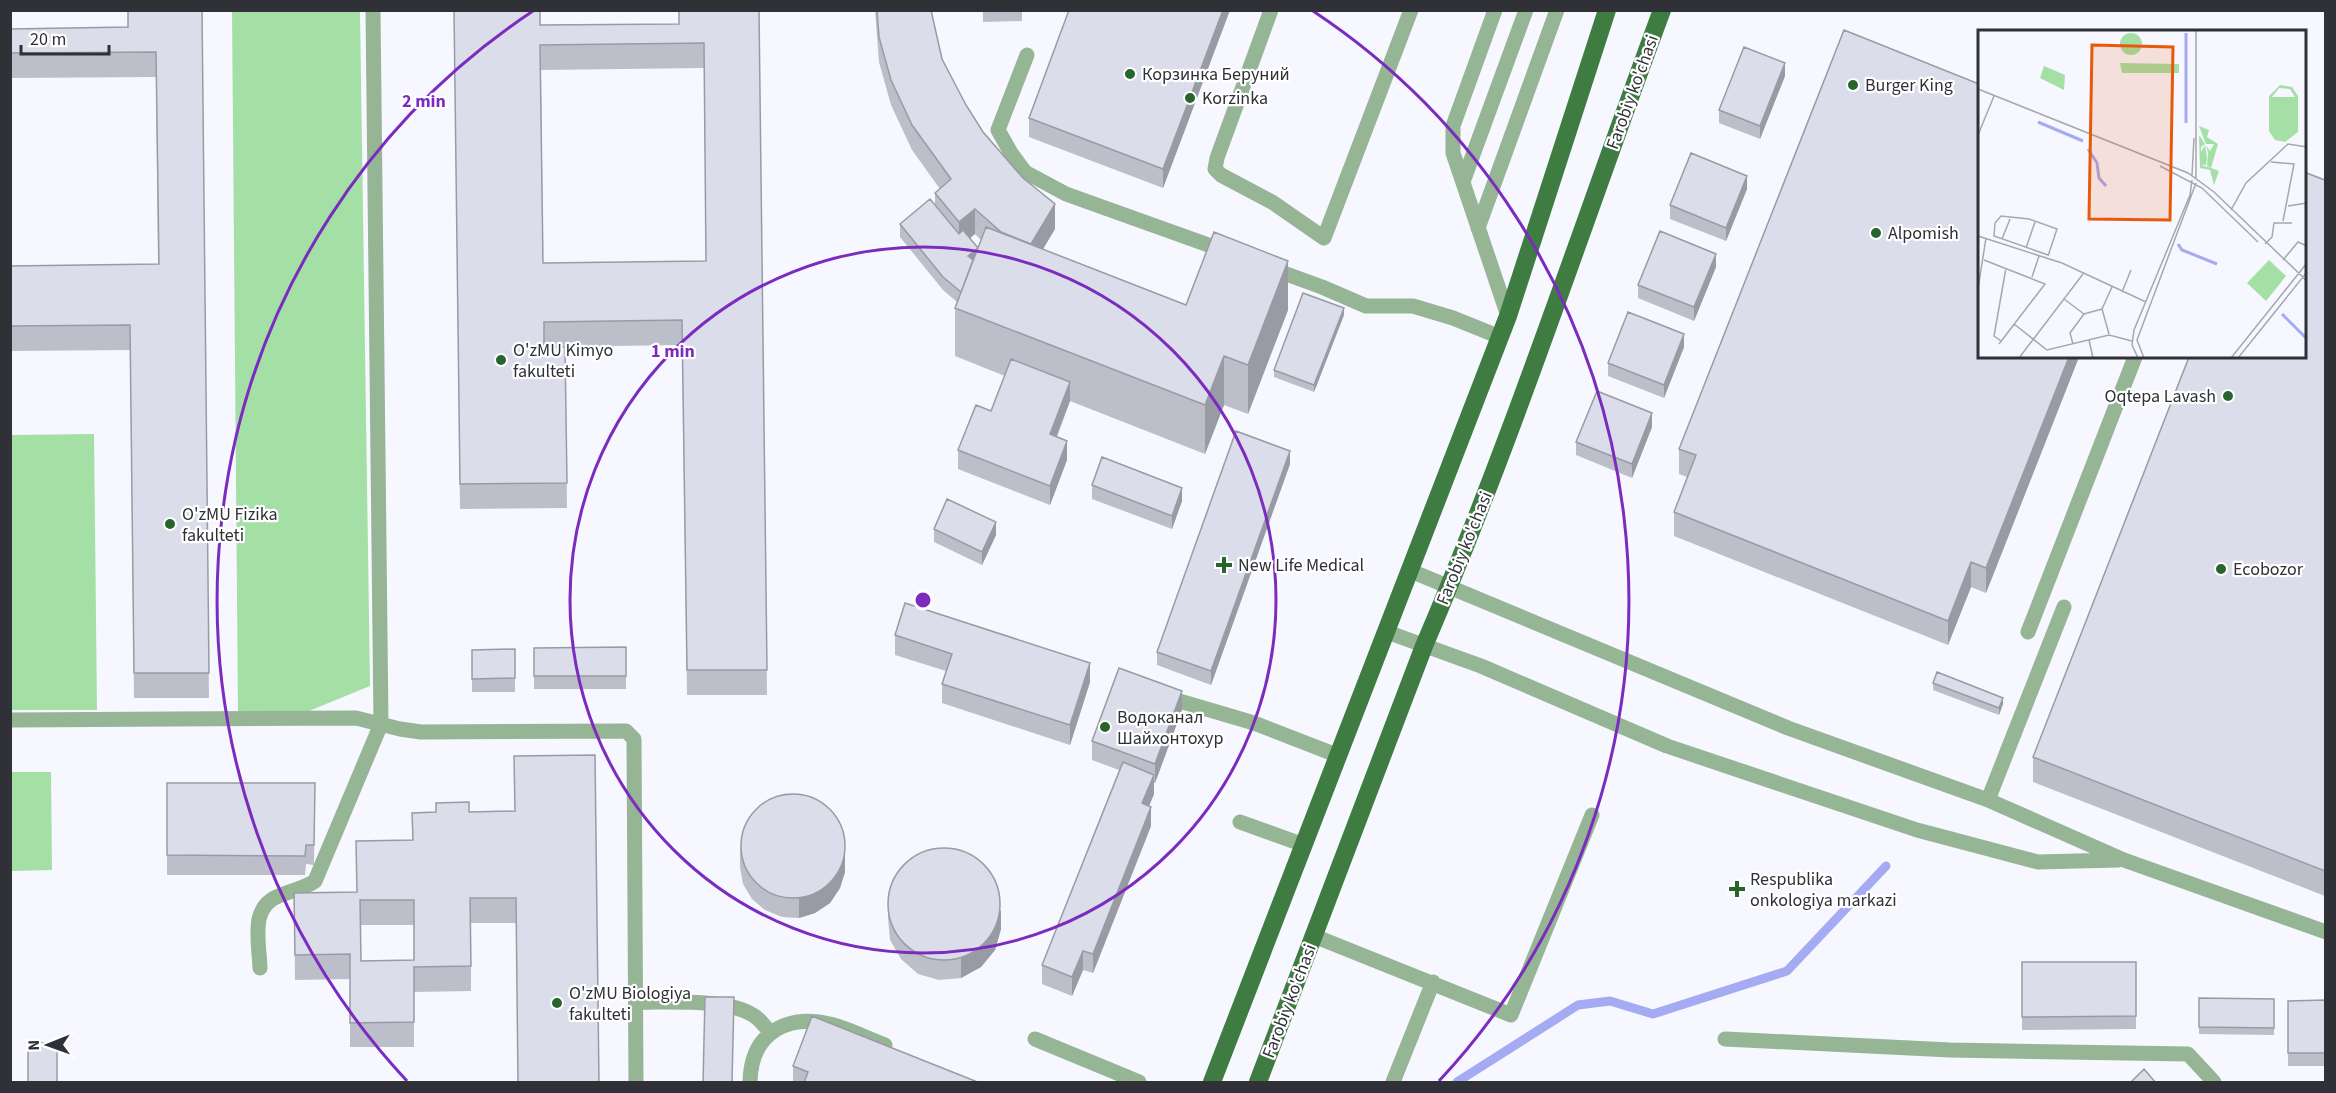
<svg xmlns="http://www.w3.org/2000/svg" width="2336" height="1093" font-family="'Source Sans 3',sans-serif">
<style>
.green{fill:#a4e0a5}
.lines{fill:none;stroke-linecap:round;stroke-linejoin:round}
.stream{stroke:#a4abf3;stroke-width:9}
.lane{stroke:#95b595;stroke-width:15}
.primary{stroke:#3e7c42;stroke-width:18}
.wall{fill:#bcbec9;fill-rule:evenodd}
.shaded-wall{fill:#999ba4}
.building{fill:#dbddea;stroke:#999ba4;stroke-width:1.5;fill-rule:evenodd}
.ring{fill:none;stroke:#7b2cbf;stroke-width:3}
.poi-dot{fill:#27652d;stroke:#fff;stroke-width:2}
.labels{text-anchor:middle;stroke-width:4.5;stroke-linejoin:round;paint-order:stroke}
.poi-label{font-size:18px;fill:#303136;stroke:#fff;text-anchor:start}
.street-label{font-size:18px;fill:#303136;stroke:#fff}
.inset-river{fill:none;stroke:#a4abf3;stroke-width:3}
.inset-road{fill:none;stroke:#a7a8af;stroke-width:1.5}
.view{fill:#e8590c;fill-opacity:0.15;stroke:#e8590c;stroke-width:3}
.inset-edge{fill:none;stroke:#303136;stroke-width:3}
.centre{fill:#7b2cbf;stroke:#fff;stroke-width:3}
.ring-label{font-size:18px;text-anchor:middle;font-weight:bold;fill:#7b2cbf;stroke:#fff;stroke-width:4.5;stroke-linejoin:round;paint-order:stroke}
</style>
<rect width="100%" height="100%" fill="#f6f7ff"/>
<!-- green -->
<path class="green" d="M232,11H360L370,686L309,711L238,714Z
M94,434L97,710H11V435Z
M11,772H51L52,870L11,871Z"/>
<g class="lines">
<!-- stream -->
<path class="stream" d="M1457,1082L1578,1005L1610,1001L1653,1014L1787,971L1886,866"/>
<!-- lane -->
<path class="lane" d="M1271,10L1217,158L1215,169L1221,175L1272,202L1324,238L1411,10
M1495,10L1453,126V153L1508,316
M1027,55L998,130L1011,153L1025,172L1066,194L1228,252
M1463,182L1526,10
M1478,228L1557,10
M1270,268L1322,287L1366,306H1413L1453,318L1500,337
M1411,571L1788,728L1988,800L2124,860L2326,932
M1387,632L1481,666L1667,746L1917,830L2038,862L2118,860
M2028,632L2135,357
M1176,700L1254,723L1339,756
M10,720L356,718L400,729L421,732L626,731L634,739L636,1082
M1988,800L2064,607
M1240,822L1304,845
M1314,936L1511,1015L1592,815
M260,968C259,940 249,906 281,895C293,890 305,888 315,881L381,724L373,10
M636,1002C667,1003 726,998 753,1015C760,1019 765,1027 770,1032
M1035,1039L1139,1082
M1725,1039L1950,1050L2188,1054L2214,1082
M750,1082C751,1030 791,1012 837,1026C853,1031 869,1039 885,1045
M1393,1082L1433,982"/>
<!-- primary -->
<path class="primary" d="M1212,1082L1508,316L1607,10
M1258,1082L1424,646C1513,438 1583,223 1662,10"/>
</g>
<!-- wall -->
<path class="wall" d="M202,10L209,698H134L130,350L10,351V266L158,264L156,77L10,78V29L128,27Z
M454,10L540,25L678,24L759,10L767,695H687L682,345L544,347H565L567,508L460,509ZM704,68L706,261L543,263L541,70Z
M875,10H931L942,59L966,105L983,132L1055,229L1043,249L1186,305L1288,310L1248,414L1224,405L1205,454L1070,401L1057,437L1067,460L1050,505L958,469V450L991,411L1005,376L955,356V308L957,302L943,290L900,237V224L935,205V193L940,189L912,150L891,105L879,62ZM975,234L981,240L978,248L970,238Z
M983,10H1022V21L983,22Z
M1230,10L1163,188L1029,137V118Z
M1785,76L1760,139L1719,123V110Z
M2325,180V896L2033,782V757Z
M1747,189L1726,241L1670,219V205Z
M1716,267L1694,321L1638,298V285Z
M1344,315L1314,392L1274,377V370Z
M1684,347L1664,398L1608,376V363Z
M2079,357L1986,593L1971,587L1948,645L1674,536V512L1687,477L1679,474V449Z
M1652,427L1632,478L1576,455V442Z
M1290,464L1211,685L1157,665V652Z
M1092,485L1182,501L1172,529L1092,499Z
M934,529L996,535L982,565L934,542Z
M895,635L1090,682L1070,745L942,703V684L946,671L895,655Z
M626,647V689H534V648Z
M515,649V692H472V650Z
M1933,683L2003,704L1999,715L1933,690Z
M1182,710L1155,783H1154V794L1149,806L1151,826L1093,973L1083,970L1072,996L1042,984V965L1119,770L1092,760V741Z
M167,783H315L314,865L306,864L305,875H167Z
M515,811L516,923H471V991L414,992V1047H350V979L295,980L294,893L357,892L469,812ZM360,925H414V960L361,961Z
M740,847L845,872L840,888L830,903L815,913L799,918L782,917L765,910L752,899L743,884L740,867Z
M888,899L1001,929L995,950L981,967L961,978L939,980L918,974L901,959L890,940L888,918Z
M2022,962H2136V1029L2022,1030Z
M2199,998L2274,999V1035L2199,1034Z
M2325,1000V1066H2288V1001Z
M793,1066L980,1083H793Z"/>
<!-- shaded-wall -->
<path class="shaded-wall" d="M1223,10H1230L1163,188V169Z
M1785,63V76L1760,139V126Z
M1747,176V189L1726,241V228Z
M1055,204V229L1025,279V254Z
M975,209V234L959,247V222Z
M978,248V261L968,270V256Z
M1716,254V267L1694,321V307Z
M1288,261V310L1248,414V365Z
M1344,308V315L1314,392V385Z
M1684,334V347L1664,398V385Z
M1224,356V405L1205,454V405Z
M2069,357H2079L1986,593V568Z
M1070,382V401L1050,453V434Z
M1652,413V427L1632,478V464Z
M1067,441V460L1050,505V486Z
M1290,451V464L1211,685V671Z
M1182,488V501L1172,529V516Z
M996,522V535L982,565V552Z
M1971,562V587L1948,645V621Z
M1090,663V682L1070,745V725Z
M1182,691V710L1155,783V764Z
M2003,698V704L1999,715V708Z
M1154,775V794L1142,823V803Z
M1151,807V826L1093,973V954Z
M845,852V872L840,888L830,903L815,913L799,918V898Z
M1001,910V929L995,950L981,967L961,978V959Z
M1083,951V970L1072,996V977Z"/>
<!-- building -->
<path class="building" d="M128,10H202L209,673H134L130,325L10,326V266L159,264L156,52L10,53V29L128,27Z
M454,10H540V25L679,24V10H759L767,670H687L682,320L544,322V347H565L567,483L460,484ZM704,43L706,261L543,263L540,45Z
M877,10H931L942,59L966,105L983,132L1023,178L1055,204L1031,244L1001,232L975,209L959,222L935,193L951,179L912,125L891,80L879,37Z
M1069,10H1223L1163,169L1029,118Z
M1844,30L1979,84V357H2069L1986,568L1971,562L1948,621L1674,512L1696,455L1679,449Z
M1744,47L1785,63L1760,126L1719,110Z
M1691,153L1747,176L1726,228L1670,205Z
M2304,172L2325,180V871L2033,757L2189,357H2304Z
M930,199L959,234L963,230L978,248L968,256L973,260L961,292L943,277L900,224Z
M986,227L1186,305L1214,232L1288,261L1248,365L1224,356L1205,405L955,308Z
M1660,231L1716,254L1694,307L1638,285Z
M1303,293L1344,308L1314,385L1274,370Z
M1628,312L1684,334L1664,385L1608,363Z
M1011,359L1070,382L1050,434L1067,441L1050,486L958,450L976,405L991,411Z
M1597,391L1652,413L1632,464L1576,442Z
M1236,431L1290,451L1211,671L1157,652Z
M1102,457L1182,488L1172,516L1092,485Z
M947,499L996,522L982,552L934,529Z
M905,603L1090,663L1070,725L942,684L952,654L895,635Z
M626,647V676H534V648Z
M515,649V678L472,679V650Z
M1119,668L1182,691L1155,764L1092,741Z
M1937,672L2003,698L1999,708L1933,683Z
M595,755L599,1083H518L516,898H470L471,966L414,967V1022L350,1023V954L295,955L294,893L357,892L356,841L413,840L412,813L436,812V803L469,802V812L515,811L514,756ZM360,900H414V960L361,961Z
M1123,762L1154,775L1142,803L1151,807L1093,954L1083,951L1072,977L1042,965Z
M167,783H315L314,845H306L305,856L167,855Z
M741 846a52 52 0 1 1 104 0a52 52 0 1 1-104 0Z
M888 904a56 56 0 1 1 112 0a56 56 0 1 1-112 0Z
M2022,962H2136V1016L2022,1017Z
M705,997H734L732,1083H703Z
M2199,998L2274,999V1028L2199,1027Z
M2325,1000V1053H2288V1001Z
M812,1016L980,1083H804L808,1072L793,1066Z
M28,1043H57V1083H28Z
M2144,1069L2156,1083H2130Z"/>
<!-- distance rings -->
<g class="ring">
<circle cx="923" cy="600" r="353"/>
<path d="M407 1081A706 706 0 0 1 533 11M1313 11A706 706 0 0 1 1439 1081"/>
</g>
<!-- markers -->
<g class="poi-dot">
<circle cx="1130" cy="74" r="6"/>
<circle cx="1853" cy="85" r="6"/>
<circle cx="1190" cy="98" r="6"/>
<circle cx="1876" cy="233" r="6"/>
<circle cx="501" cy="360" r="6"/>
<circle cx="2228" cy="396" r="6"/>
<circle cx="170" cy="524" r="6"/>
<path d="M1221 556h6v6h6v6h-6v6h-6v-6h-6v-6h6z"/>
<circle cx="2221" cy="569" r="6"/>
<circle cx="1105" cy="727" r="6"/>
<path d="M1734 880h6v6h6v6h-6v6h-6v-6h-6v-6h6z"/>
<circle cx="557" cy="1003" r="6"/>
</g>
<g class="labels">
<!-- poi labels -->
<g class="poi-label">
<text x="1142" y="80">Корзинка Беруний</text>
<text x="1865" y="91">Burger King</text>
<text x="1202" y="104">Korzinka</text>
<text x="1888" y="239">Alpomish</text>
<text x="513" y="356">O'zMU Kimyo<tspan x="513" dy="21">fakulteti</tspan></text>
<text x="2216" y="402" text-anchor="end">Oqtepa Lavash</text>
<text x="182" y="520">O'zMU Fizika<tspan x="182" dy="21">fakulteti</tspan></text>
<text x="1238" y="571">New Life Medical</text>
<text x="2233" y="575">Ecobozor</text>
<text x="1117" y="723">Водоканал<tspan x="1117" dy="21">Шайхонтохур</tspan></text>
<text x="1750" y="885">Respublika<tspan x="1750" dy="21">onkologiya markazi</tspan></text>
<text x="569" y="999">O'zMU Biologiya<tspan x="569" dy="21">fakulteti</tspan></text>
</g>
<!-- street labels -->
<g class="street-label">
<text transform="translate(1632 92) rotate(-70)" y="6">Farobiy ko'chasi</text>
<text transform="translate(1464 548) rotate(-68)" y="6">Farobiy ko'chasi</text>
<text transform="translate(1289 1001) rotate(-69)" y="6">Farobiy ko'chasi</text>
</g>
</g>
<!-- overview -->
<g transform="translate(1978 30)">
<rect width="328" height="328" fill="#f6f7ff"/>
<path d="M142 14a11 11 0 1 1 22 0a11 11 0 1 1-22 0ZM142,33L201,34V43H144ZM66,36L87,45L86,60L62,48ZM302,55L314,57L320,66V102L307,112L297,110L291,101V66ZM301,58L312,59L317,67H294ZM221,96L231,100L229,107L240,114L233,138L241,141L236,155L232,140L222,138L221,105L227,114L223,117V122L227,115L229,128L228,135H223L233,138L229,136L230,123L228,115L232,121L236,114H228ZM291,230L308,246L288,271L269,253Z" fill="#a4e0a5" fill-rule="evenodd"/>
<path class="inset-river" d="M208,3V93M60,92L105,111M110,119L119,133L121,148L128,156M200,214L204,220L239,234M304,284L329,309"/>
<path class="inset-road" d="M218,0V148M0,59L210,143L236,162L329,251M0,105L16,66M293,132L316,134L305,191M182,136L224,158L280,212M214,145L216,108M310,176L329,173M253,180L268,153L310,114L329,117M0,206L84,233L168,272M24,209L32,189M287,214L294,207L296,193H314M48,218L57,192M70,225L16,206L17,193L23,186L51,189L79,199L70,226M6,230L67,254L21,314M305,230L320,212L329,216M54,247L61,226M0,259L8,208M144,262L153,240M86,269L106,284M36,294L69,320L131,305L154,311M131,304L124,279L134,257M111,310L115,328M23,311L16,306L28,238M95,314L92,303L106,284L124,279M41,328L105,244M160,328L154,315L156,300L212,165L214,150M166,328L159,310L218,153M253,328L329,233M260,328L329,242"/>
<path class="view" d="M114,15L195,17L192,190L111,189Z"/>
<rect width="328" height="328" class="inset-edge"/>
</g>
<circle cx="923" cy="600" r="9" class="centre"/>
<g class="ring-label">
<text x="424" y="107">2 min</text>
<text x="673" y="357">1 min</text>
</g>
<!-- border -->
<rect width="2336" height="1093" fill="none" stroke="#303136" stroke-width="24"/>
<!-- north arrow -->
<g transform="translate(48 1045) rotate(269)" stroke="#ffffff" stroke-width="4.5" paint-order="stroke">
<path d="M0-4.5L10 22L0 15L-10 22Z" fill="#303136"/>
<text y="-9" font-size="16" font-weight="bold" text-anchor="middle" fill="#303136">N</text>
</g>
<!-- scale -->
<path d="M21 45v9h88v-9" fill="none" stroke="#303136" stroke-width="3"/>
<text x="30" y="45" font-size="18" fill="#303136" stroke="#ffffff" stroke-width="4.5" paint-order="stroke">20 m</text>
</svg>
